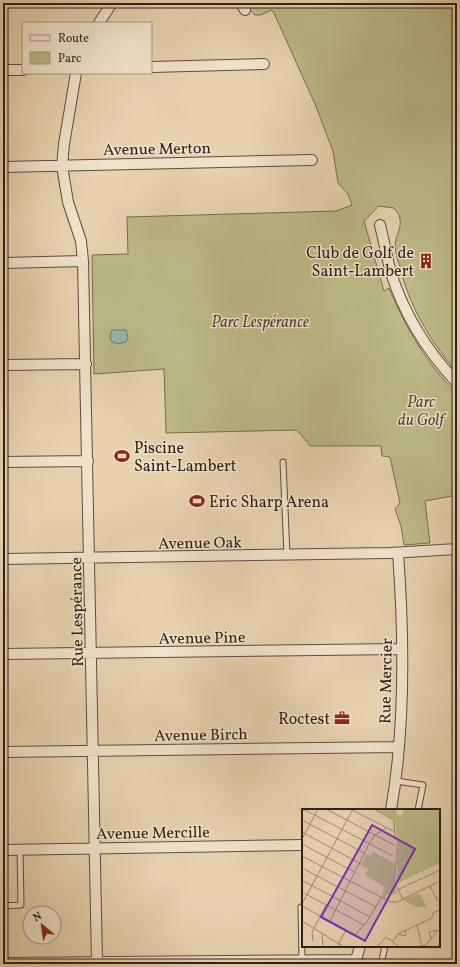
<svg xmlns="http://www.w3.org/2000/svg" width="460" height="967" font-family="Vollkorn,serif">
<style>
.green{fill:#bbba86;stroke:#746e50}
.water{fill:#97b6af;stroke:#6d7a74}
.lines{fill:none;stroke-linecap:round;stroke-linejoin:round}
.service-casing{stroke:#5c4d40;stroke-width:7}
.minor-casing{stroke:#5c4d40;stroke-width:12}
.service{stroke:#efe2ca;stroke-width:5}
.minor{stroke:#efe2ca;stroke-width:10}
.rail{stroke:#2d211b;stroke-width:2.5;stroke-dasharray:7 7;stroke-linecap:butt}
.labels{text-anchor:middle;stroke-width:3;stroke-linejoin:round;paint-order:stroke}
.street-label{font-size:16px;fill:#2d211b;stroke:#efe2ca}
.poi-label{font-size:16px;fill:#2d211b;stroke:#efe2ca;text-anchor:end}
.park-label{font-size:16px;font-style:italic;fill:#504736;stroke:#efe2ca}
.inset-road{fill:none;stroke:#9d8b73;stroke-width:1}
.view{fill:#7b2cbf;fill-opacity:0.15;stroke:#7b2cbf;stroke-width:2}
.inset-edge{fill:none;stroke:#2d211b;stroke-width:2}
</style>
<rect width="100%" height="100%" fill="#e7d2ae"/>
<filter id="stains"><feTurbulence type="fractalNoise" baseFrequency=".005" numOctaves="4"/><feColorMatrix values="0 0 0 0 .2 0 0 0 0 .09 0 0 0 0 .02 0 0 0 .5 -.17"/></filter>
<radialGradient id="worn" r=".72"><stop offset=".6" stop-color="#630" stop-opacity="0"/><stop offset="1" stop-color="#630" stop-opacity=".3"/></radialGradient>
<!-- green -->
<path class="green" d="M245,3H457V365L454,369C429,339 409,305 400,267C398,260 395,252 395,245C396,231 407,223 394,208L379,206L364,221L384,291L389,288C406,328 426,363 457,394V495L425,501L430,543L404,545L401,526L395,509L400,503L390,457L382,456L381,446H310L297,430L166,433L164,369L94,374L92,255L128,254L127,217L336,211L352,205L348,194L338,183L333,151L315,104L274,13L271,10L261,15H255L248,9Z"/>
<!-- water -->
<path class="water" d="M112,330H126L128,338L126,342L117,344L111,341L110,336Z"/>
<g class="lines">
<!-- service casing -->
<g class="service-casing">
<path id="service" d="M283,462L287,555
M396,781L423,785L418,810
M3,906L21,905L20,849
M301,907L302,961
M356,960L371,964
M381,964L385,946"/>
</g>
<!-- minor casing -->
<g class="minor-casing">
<path id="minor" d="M241,3L245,10
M99,23L112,3
M151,67L264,64
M3,70H23
M76,73L64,144L62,166L68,202L81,241L83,261L97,963
M3,167L312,160
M380,225C384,241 387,258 391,273C404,314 428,352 457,383
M3,263L83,261
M3,365L86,364
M3,462L88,461
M3,559L390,553L457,549
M3,654L401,649
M3,752L399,747
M391,810C405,730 404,634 398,553
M3,850L303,845
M3,963L356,960L360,946"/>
</g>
<!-- service -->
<use href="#service" class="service"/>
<!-- minor -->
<use href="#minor" class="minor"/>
<!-- rail -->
<path class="rail" d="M452,964L457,957"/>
</g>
<!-- icons -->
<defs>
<g id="building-bare" transform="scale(1.2)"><path d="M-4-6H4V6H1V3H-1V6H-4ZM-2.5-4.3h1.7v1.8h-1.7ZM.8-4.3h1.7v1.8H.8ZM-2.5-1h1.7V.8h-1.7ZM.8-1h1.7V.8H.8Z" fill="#8f2418" stroke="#efe2ca" stroke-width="2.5" paint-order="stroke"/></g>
<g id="stadium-bare" transform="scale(1.2)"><path d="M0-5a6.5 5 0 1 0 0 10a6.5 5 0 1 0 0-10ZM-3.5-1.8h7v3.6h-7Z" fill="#8f2418" stroke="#efe2ca" stroke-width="2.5" paint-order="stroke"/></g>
<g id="office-bare" transform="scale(1.2)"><path d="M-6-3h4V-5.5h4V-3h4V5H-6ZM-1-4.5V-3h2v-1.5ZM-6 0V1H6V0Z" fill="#8f2418" stroke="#efe2ca" stroke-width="2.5" paint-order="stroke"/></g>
</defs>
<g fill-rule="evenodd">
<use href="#building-bare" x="426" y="261"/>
<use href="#stadium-bare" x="122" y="456"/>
<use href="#stadium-bare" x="197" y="501"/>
<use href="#office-bare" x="342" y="718"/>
</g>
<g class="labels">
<!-- street labels -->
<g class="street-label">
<text transform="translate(157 148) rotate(-1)" y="6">Avenue Merton</text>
<text transform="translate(200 542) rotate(-1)" y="6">Avenue Oak</text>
<text transform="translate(76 612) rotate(-91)" y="6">Rue Lespérance</text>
<text transform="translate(202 637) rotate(-1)" y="6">Avenue Pine</text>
<text transform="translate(385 681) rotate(-89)" y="6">Rue Mercier</text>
<text transform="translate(201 734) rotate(-1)" y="6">Avenue Birch</text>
<text transform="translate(153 832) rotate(-1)" y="6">Avenue Mercille</text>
</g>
<!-- poi labels -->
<g class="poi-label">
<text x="414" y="258">Club de Golf de<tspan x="414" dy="18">Saint-Lambert</tspan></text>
<text x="134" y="453" text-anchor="start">Piscine<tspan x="134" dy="18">Saint-Lambert</tspan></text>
<text x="209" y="507" text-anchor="start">Eric Sharp Arena</text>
<text x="330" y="724">Roctest</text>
</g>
<!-- park labels -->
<g class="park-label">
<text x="260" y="327">Parc Lespérance</text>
<text x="421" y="407">Parc<tspan x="421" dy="18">du Golf</tspan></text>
</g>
</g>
<!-- overview -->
<g transform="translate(302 809)">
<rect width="138" height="138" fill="#e7d2ae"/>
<path d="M73,0H94L95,6L99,7L103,0L138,1V54L94,75L96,57L93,56L92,76L96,85L84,86L82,90L80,89L82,78L63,66L66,60L59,56L65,45L69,47L71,43L93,54L95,32L93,11ZM117,84L125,98H115L101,91Z" fill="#bbba86"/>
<path class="inset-road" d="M1,0L91,47M24,0L92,36M48,0L93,23M72,0L92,11L93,30M0,11L64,45M0,23L59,55M0,30L16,0M0,35L54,64M0,47L88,93H95L138,72M94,57L92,73L101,90M0,59L74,98M0,71L68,108M128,77L135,91H138M95,81L138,61M0,83L62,116M0,95L51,0M0,97L53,126L66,111L79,89M0,112L42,138M28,112L67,35L73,26L84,19M20,125L21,138M96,125L103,127L104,121M129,130L127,123L136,121M11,132L10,123L24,96M91,132L96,125L115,116M120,137L124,136L136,121L138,123M35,138L44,121M75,138L84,128L98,138M120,138L115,116L130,109L131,104L138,101"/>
<path class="view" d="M70,16L113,40L63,132L19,108Z"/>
<rect width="138" height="138" class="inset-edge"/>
</g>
<!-- margin -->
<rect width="460" height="967" fill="none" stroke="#e7d2ae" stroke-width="16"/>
<rect x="4" y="4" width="452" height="959" fill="none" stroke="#2d211b" stroke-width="2"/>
<rect x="8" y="8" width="444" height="951" fill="none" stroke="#2d211b"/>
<!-- legend -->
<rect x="22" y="22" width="130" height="52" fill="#efe2ca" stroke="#a19584"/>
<rect x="30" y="35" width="20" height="6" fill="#efe2ca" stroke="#a19584"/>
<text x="58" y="42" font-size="12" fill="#2d211b">Route</text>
<rect x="30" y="52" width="20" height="12" fill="#bbba86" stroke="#a19584"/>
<text x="58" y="62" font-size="12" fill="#2d211b">Parc</text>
<!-- north arrow -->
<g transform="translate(42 925) rotate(331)"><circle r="19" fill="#efe2ca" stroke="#a19584"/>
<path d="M0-3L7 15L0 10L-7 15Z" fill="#8f2418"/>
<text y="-6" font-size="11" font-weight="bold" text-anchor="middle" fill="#2d211b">N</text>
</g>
<rect width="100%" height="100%" filter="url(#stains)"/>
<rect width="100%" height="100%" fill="url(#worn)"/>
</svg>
